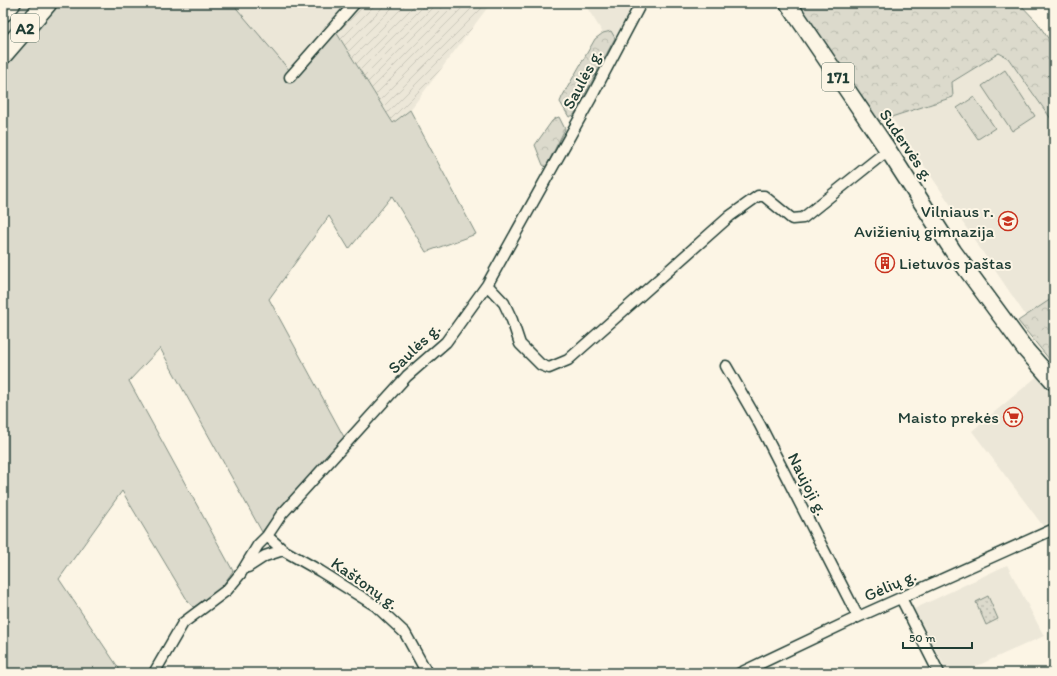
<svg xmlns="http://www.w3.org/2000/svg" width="1057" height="676" font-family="Itim,sans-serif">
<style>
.built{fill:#ece7d8}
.industrial{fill:url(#industrial-furrows)}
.grass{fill:#dcdacc;stroke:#7e8c80}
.forest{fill:url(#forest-crowns);stroke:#7e8c80}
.park{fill:url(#park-dots);stroke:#7e8c80}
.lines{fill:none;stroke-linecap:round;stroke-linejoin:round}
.street-casing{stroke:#1f3d34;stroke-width:13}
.primary-casing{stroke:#1f3d34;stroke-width:19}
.highway-casing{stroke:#1f3d34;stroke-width:22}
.street{stroke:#fcf5e5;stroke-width:10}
.primary{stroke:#fcf5e5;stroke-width:16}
.highway{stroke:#fcf5e5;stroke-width:19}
.labels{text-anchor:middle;stroke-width:4;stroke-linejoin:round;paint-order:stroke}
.shield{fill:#fcf5e5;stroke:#617469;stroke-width:1}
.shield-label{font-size:16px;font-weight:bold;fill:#1f3d34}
.street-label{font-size:17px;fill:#1f3d34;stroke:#fcf5e5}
.poi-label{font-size:17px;fill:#1f3d34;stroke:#fcf5e5;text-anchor:end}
</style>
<defs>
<pattern id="industrial-furrows" width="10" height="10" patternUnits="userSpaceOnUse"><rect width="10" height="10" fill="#ece7d8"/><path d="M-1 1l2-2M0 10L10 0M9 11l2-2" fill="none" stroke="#cac7ba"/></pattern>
<pattern id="forest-crowns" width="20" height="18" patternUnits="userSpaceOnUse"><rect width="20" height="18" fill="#dcdacc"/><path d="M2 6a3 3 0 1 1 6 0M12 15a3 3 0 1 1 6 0" fill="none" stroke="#bcbcb0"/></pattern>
<pattern id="park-dots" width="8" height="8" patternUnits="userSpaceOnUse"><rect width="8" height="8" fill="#dcdacc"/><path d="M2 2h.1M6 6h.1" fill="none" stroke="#bcbcb0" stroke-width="1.8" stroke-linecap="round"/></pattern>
</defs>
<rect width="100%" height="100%" fill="#fcf5e5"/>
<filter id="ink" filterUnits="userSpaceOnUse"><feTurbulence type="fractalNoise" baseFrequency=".025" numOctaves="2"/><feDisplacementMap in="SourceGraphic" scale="8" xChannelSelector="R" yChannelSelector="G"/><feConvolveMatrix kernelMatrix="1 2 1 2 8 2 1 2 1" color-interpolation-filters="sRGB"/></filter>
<g filter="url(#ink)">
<!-- built -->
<path class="built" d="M232,3H361L296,78Z
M584,3H634L615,38L611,31L603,33Z
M999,53L1008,58L1054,123V297L1026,316L891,117L953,97L952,82Z
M1040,374L1054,390V519L1043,526L972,431Z
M1007,565L1044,636L961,673H948L914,609Z"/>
<!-- industrial -->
<path class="industrial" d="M361,3H491L410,110L393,123L336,32Z"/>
<!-- grass -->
<path class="grass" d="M22,3H39L3,44V24Z
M60,3H232L296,78L336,32L393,123L410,110L476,234L426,252L392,196L349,249L329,216L269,299L344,437L276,513L262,532L160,348L129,381L233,571L221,588L194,607L189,603L122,491L59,579L122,673H3V69Z
M1005,70L1035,116L1012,131L982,86Z
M974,97L995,128L978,139L957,108Z"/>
<!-- forest -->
<path class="forest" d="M797,3H1019L1037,22L1054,47V123L1008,58L999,53L952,82L953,97L879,121Z
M611,31L615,38L574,115L569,117L560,102L562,97L595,39L603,33Z
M559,117L565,129L546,167L543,165L535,145L552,121L556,118Z
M1054,297V365L1018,321Z"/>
<!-- park -->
<path class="park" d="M988,596L998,619L986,625L976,602Z"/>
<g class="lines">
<!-- street casing -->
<g class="street-casing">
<path id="street" d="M290,77L355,3
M487,285L504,303L512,320L520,344L541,365L549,368L568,360L730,216L758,196H764L792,219L803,218L888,150
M726,366L760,425L858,617
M267,536L283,550L320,571L376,606L405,633L427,673
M248,567L265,556L283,550
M901,598L939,673
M154,673L183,623L227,590L241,573L258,545L267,536L281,515L407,376L446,342L487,285L591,98L641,3
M740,673L858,617L1054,529"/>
</g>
<!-- primary casing -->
<g class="primary-casing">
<path id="primary" d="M788,3L888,150L953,251L1025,349L1054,382"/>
</g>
<!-- highway casing -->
<g class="highway-casing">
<path id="highway" d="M3,12L11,3
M3,54L47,3"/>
</g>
<!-- street -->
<use href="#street" class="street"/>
<!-- primary -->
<use href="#primary" class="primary"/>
<!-- highway -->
<use href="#highway" class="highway"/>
</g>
</g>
<!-- icons -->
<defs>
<g id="school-ring" transform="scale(1)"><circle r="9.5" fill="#fcf5e5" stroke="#c8321e" stroke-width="1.5"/><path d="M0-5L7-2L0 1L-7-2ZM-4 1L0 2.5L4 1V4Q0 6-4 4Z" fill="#c8321e"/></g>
<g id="building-ring" transform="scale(1)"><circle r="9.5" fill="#fcf5e5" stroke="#c8321e" stroke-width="1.5"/><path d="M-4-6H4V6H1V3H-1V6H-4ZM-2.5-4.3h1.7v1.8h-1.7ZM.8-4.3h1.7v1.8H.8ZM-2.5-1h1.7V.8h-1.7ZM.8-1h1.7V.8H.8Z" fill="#c8321e"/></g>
<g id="supermarket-ring" transform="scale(1)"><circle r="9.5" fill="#fcf5e5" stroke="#c8321e" stroke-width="1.5"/><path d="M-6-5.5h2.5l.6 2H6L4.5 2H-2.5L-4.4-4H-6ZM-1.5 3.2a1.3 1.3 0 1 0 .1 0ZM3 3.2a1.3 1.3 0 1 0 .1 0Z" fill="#c8321e"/></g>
</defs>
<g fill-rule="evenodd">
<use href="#school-ring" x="1008" y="221"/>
<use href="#building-ring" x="885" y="263"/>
<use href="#supermarket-ring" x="1013" y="417"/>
</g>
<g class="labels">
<!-- shield labels -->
<g class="shield">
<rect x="11" y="14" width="28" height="28" rx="3"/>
<rect x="822" y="63" width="32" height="28" rx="3"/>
</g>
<g class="shield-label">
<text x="25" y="34">A2</text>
<text x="838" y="83">171</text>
</g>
<!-- street labels -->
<g class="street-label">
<text transform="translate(582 79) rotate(-62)" y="6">Saulės g.</text>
<text transform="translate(907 145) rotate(56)" y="6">Sudervės g.</text>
<text transform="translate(414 348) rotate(-44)" y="6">Saulės g.</text>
<text transform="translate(808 484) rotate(63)" y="6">Naujoji g.</text>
<text transform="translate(365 583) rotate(35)" y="6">Kaštonų g.</text>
<text transform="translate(890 585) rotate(-24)" y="6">Gėlių g.</text>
</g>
<!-- poi labels -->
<g class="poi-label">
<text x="994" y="217">Vilniaus r.<tspan x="994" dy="20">Avižienių gimnazija</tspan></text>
<text x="899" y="269" text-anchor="start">Lietuvos paštas</text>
<text x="999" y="423">Maisto prekės</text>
</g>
</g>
<!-- margin -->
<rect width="1057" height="676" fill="none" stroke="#fcf5e5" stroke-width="16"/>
<rect x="8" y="8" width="1041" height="660" fill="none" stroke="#1f3d34" stroke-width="1.5" filter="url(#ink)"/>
<!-- scale -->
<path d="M903 642v6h69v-6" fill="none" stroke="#1f3d34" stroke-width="2"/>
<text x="909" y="642" font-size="12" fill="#1f3d34" stroke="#fcf5e5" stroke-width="3" paint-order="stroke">50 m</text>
</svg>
